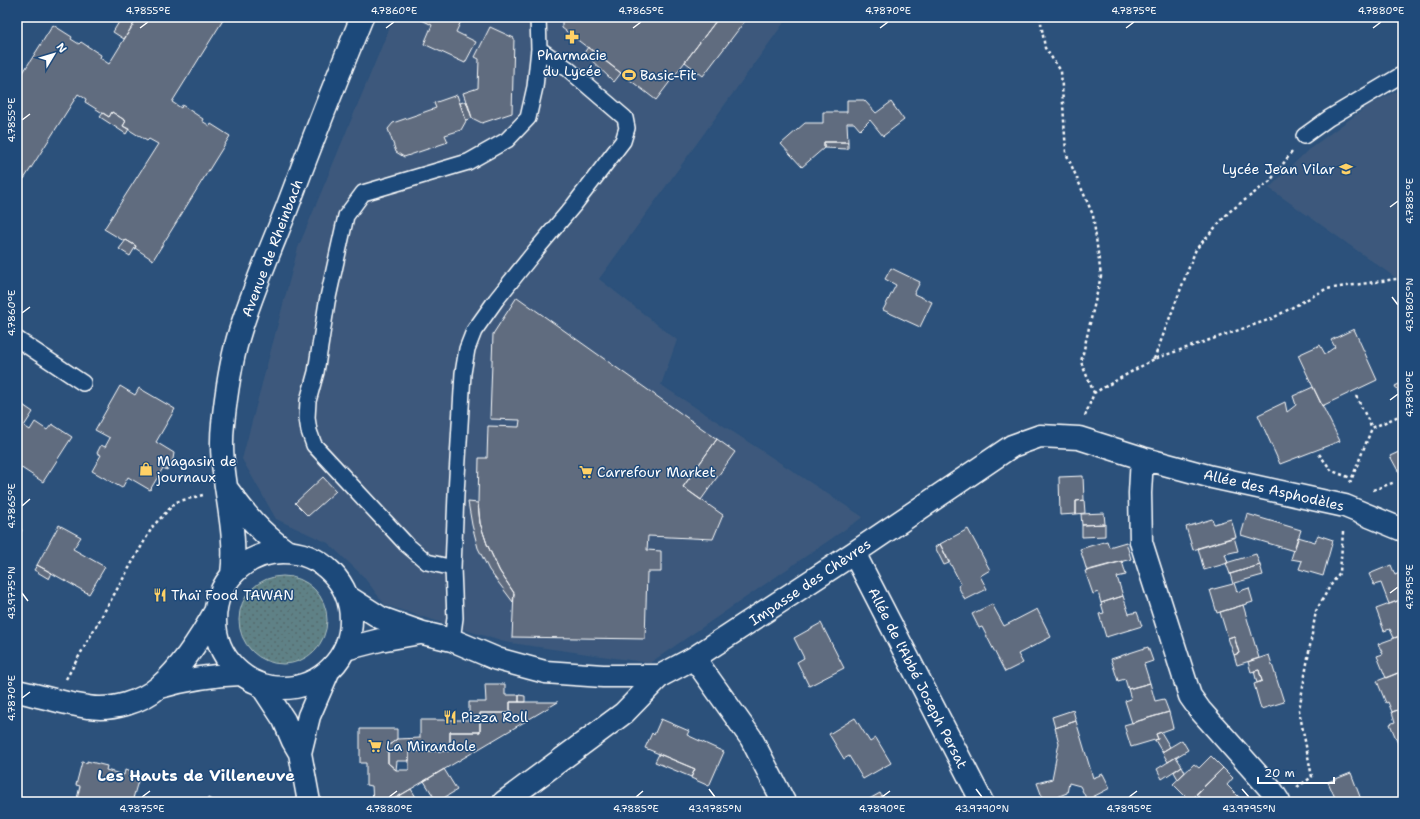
<svg xmlns="http://www.w3.org/2000/svg" width="1420" height="819" font-family="'Shantell Sans',sans-serif">
<style>
.built{fill:#3c597c}
.grass{fill:url(#grass-dots);stroke:#aec0c2}
.building{fill:#606c7f;stroke:#fff}
.lines{fill:none;stroke-linecap:round;stroke-linejoin:round}
.service-casing{stroke:#fff;stroke-width:18}
.minor-casing{stroke:#fff;stroke-width:25}
.tertiary-casing{stroke:#fff;stroke-width:25}
.path{stroke:#fff;stroke-width:2.5;stroke-dasharray:3 3;stroke-linecap:butt}
.service{stroke:#1f4a7a;stroke-width:15}
.minor{stroke:#1f4a7a;stroke-width:22}
.tertiary{stroke:#1f4a7a;stroke-width:22}
.ticks{fill:none;stroke:#fff;stroke-width:1.5}
.labels{text-anchor:middle;stroke-width:3;stroke-linejoin:round;paint-order:stroke}
.poi-label{font-size:14px;fill:#fff;stroke:#1f4a7a;text-anchor:start}
.street-label{font-size:14px;fill:#fff;stroke:#1f4a7a}
.quarter-label{font-size:16px;font-weight:bold;fill:#fff;stroke:#1f4a7a}
.neatline{fill:none;stroke:#fff;stroke-width:1.5}
.ticks-label{font-size:10px;text-anchor:middle;fill:#fff}
</style>
<defs>
<pattern id="grass-dots" width="8" height="8" patternUnits="userSpaceOnUse"><rect width="8" height="8" fill="#5e8186"/><path d="M2 2h.1M6 6h.1" fill="none" stroke="#56696c" stroke-width="1.8" stroke-linecap="round"/></pattern>
</defs>
<rect width="100%" height="100%" fill="#2c517b"/>
<filter id="ink" filterUnits="userSpaceOnUse"><feTurbulence type="fractalNoise" baseFrequency=".025" numOctaves="2"/><feDisplacementMap in="SourceGraphic" scale="8" xChannelSelector="R" yChannelSelector="G"/><feConvolveMatrix kernelMatrix="1 2 1 2 8 2 1 2 1" color-interpolation-filters="sRGB"/></filter>
<g filter="url(#ink)">
<!-- built -->
<path class="built" d="M394,17H788L599,279L677,340L661,385L863,517L650,663L504,642L385,605L363,576L328,543L276,519L242,459L298,248Z
M1403,88V283L1269,188L1308,150L1369,105Z"/>
<!-- grass -->
<path class="grass" d="M239 620a44 44 0 1 1 88 0a44 44 0 1 1-88 0Z"/>
<!-- building -->
<path class="building" d="M122,17H138L124,39L113,32Z
M138,17H225L172,102L181,108L182,105L203,119L202,121L210,126L211,124L230,136L153,260L135,248L136,246L126,240L124,241L104,229L158,144L149,139L147,141L123,126L126,121L112,112L109,117L85,102L86,99L78,94L24,179L17,174V82L53,25L72,37L71,39L79,44L81,42L101,55L100,58L109,64Z
M424,17H463L456,32L476,42L465,63L424,44L432,25L422,20Z
M562,17H719L656,100L562,28Z
M719,17H748L703,76L685,62Z
M490,27L514,38L512,113L482,123L472,118L463,93L478,88L479,59L475,57Z
M588,47L621,73L614,82L584,53Z
M457,95L466,121L461,130L445,135L448,142L404,157L396,152L388,129L393,123L436,108L434,103Z
M847,100H864L876,113L891,102L904,120L883,136L870,120L860,130L854,123H847L848,142H824V148L802,167L781,144L805,123H823V112H847Z
M467,101L472,118L466,120L460,103Z
M112,112L126,121L123,126L129,129L126,134L100,117L103,113L109,117Z
M824,142H848V149L824,148Z
M126,240L136,246L130,256L119,249Z
M891,268L920,282L914,294L932,302L920,327L883,310L896,285L885,279Z
M517,297L717,439L683,487L723,515L713,539L648,536L647,550L661,551V572H647L645,639L512,637L514,593L500,572L487,544L480,523L478,503L479,458H487L488,426L519,427L520,420L490,419L493,334Z
M1354,329L1377,380L1322,406L1298,355L1320,345L1325,354L1335,347L1331,340Z
M1403,382V400L1395,386Z
M120,386L135,395L139,388L175,409L156,442L174,453L173,459L167,470L163,468L150,490L128,477L122,488L92,471L101,455L97,453L101,445L105,447L110,438L95,430Z
M1313,387L1340,441L1280,464L1258,415L1285,402L1287,412L1296,405L1293,396Z
M17,401L33,412L24,426L30,430L35,422L47,430L52,424L72,437L43,482L17,465Z
M717,439L735,452L701,500L683,487Z
M1403,450V480L1390,456Z
M1083,476L1084,500L1076,501V514L1060,515L1059,477Z
M323,477L336,491L308,516L295,503Z
M1084,500L1085,513L1076,514V501Z
M468,502L478,503L480,523L487,544L499,570L514,593L513,602L489,570L478,548L472,525Z
M1104,513L1105,524L1082,525L1081,514Z
M1247,514L1301,530L1294,551L1241,535Z
M1212,519L1214,524L1231,519L1236,537L1193,550L1186,527Z
M1105,524V536L1082,537V525Z
M59,525L81,537L73,549L105,567L89,594L37,565Z
M17,527L22,530L17,539Z
M968,529L990,570L980,576L987,589L965,600L958,586L961,584L940,544Z
M1318,535L1333,540L1323,576L1299,569L1302,561L1291,559L1298,537L1315,542Z
M1234,537L1238,551L1225,554L1228,563L1204,570L1198,548Z
M1107,541L1109,547L1126,542L1131,559L1087,571L1080,549Z
M940,544L949,563L944,565L935,547Z
M1256,554L1260,565L1230,574L1226,563Z
M1122,561L1126,575L1117,577L1123,596L1101,603L1098,592L1093,594L1085,571Z
M37,565L52,573L49,579L34,570Z
M1260,565L1263,575L1234,583L1237,592L1249,588L1253,602L1217,613L1210,590L1233,584L1230,574Z
M1391,565L1395,575L1402,572L1403,574V599L1389,604L1381,583L1374,585L1369,574Z
M1123,596L1129,614L1137,612L1142,626L1106,637L1099,614L1104,613L1101,603Z
M1403,599V635L1394,638L1390,629L1384,631L1376,609Z
M992,604L1004,626L1037,609L1051,637L1018,654L1023,663L1005,672L982,627L979,628L972,614Z
M1243,605L1259,658L1237,665L1234,655L1239,653L1234,636L1228,638L1220,612Z
M821,623L844,668L809,686L797,662L804,658L794,638Z
M1234,636L1239,653L1234,655L1228,638Z
M1400,636L1403,644V671L1386,678L1377,656L1383,654L1378,644Z
M1148,647L1153,661L1144,664L1150,683L1128,689L1125,679L1118,681L1111,659Z
M1269,655L1284,702L1261,709L1254,684L1262,681L1259,670L1251,672L1248,662Z
M1259,670L1262,681L1257,683L1254,671Z
M1403,671V708L1392,712L1388,702L1386,703L1377,681Z
M1150,683L1155,701L1164,699L1169,712L1132,723L1125,701L1131,699L1128,689Z
M485,684H505V695H519V702H510V713H480V732H450V751H409V761H397L396,770L388,763V746L397,739L420,738V720H469V702H486Z
M519,695L525,696V702H519Z
M510,702H558L389,802H373L372,786L366,785V763H360V729H397V739L388,746V763L396,770H409V751H450V732H480V713H510Z
M1403,708V744L1399,746L1390,724L1395,722L1392,712Z
M1073,710L1076,721L1055,728L1052,717Z
M1169,712L1173,728L1156,734L1158,739L1131,747L1124,725Z
M855,718L870,742L876,738L891,763L863,779L849,756L844,759L829,734Z
M661,719L689,731L687,735L724,752L709,786L691,778L695,769L645,748L652,733L654,735Z
M1076,721L1093,778L1103,774L1110,788L1087,800L1080,786L1069,783L1067,793L1044,802L1037,783L1052,779L1059,743L1055,728Z
M1161,732L1170,747L1162,752L1155,740L1158,739L1156,734Z
M1182,740L1188,750L1168,762L1162,752Z
M659,754L695,769L691,777L655,762Z
M1211,756L1223,768L1190,801L1173,784L1194,764L1199,768Z
M1176,757L1182,766L1162,779L1157,769Z
M87,761L107,766L106,770L124,775L125,770L140,774L132,802H87L77,799L80,786L76,785L82,762L87,763Z
M1182,766L1185,772L1178,779L1174,772Z
M1223,768L1233,778L1227,785L1240,798L1236,802H1204L1196,794Z
M444,769L457,790L437,802L424,781Z
M1351,773L1362,802H1337L1328,782Z
M411,789L419,802H389Z
M880,793L885,802H864Z
M208,798L216,802H206Z"/>
<g class="lines">
<!-- service casing -->
<g class="service-casing">
<path id="service" d="M1304,136L1329,118L1403,74
M17,339L83,383
M453,568L427,562L407,545L314,445L309,431L307,418L308,401L316,372L327,302L346,216L363,193L468,162L507,140L528,118L535,87L539,49L538,17
M452,640L455,618L453,568L456,494L463,373L467,349L474,331L496,300L536,250L574,205L623,141L627,128L625,118L568,69L539,49"/>
</g>
<!-- minor casing -->
<g class="minor-casing">
<path id="minor" d="M1142,458L1140,493L1141,542L1190,696L1200,710L1272,791L1279,802
M854,553L982,802
M348,597L381,618L423,633L452,640L497,659L545,672L603,676H660
M345,649L380,640L420,633
M694,658L751,738L784,802
M504,802L624,713L660,676L694,658L854,553L1012,446L1040,436L1079,438L1142,458L1212,477L1345,506L1403,530"/>
</g>
<!-- tertiary casing -->
<g class="tertiary-casing">
<path id="tertiary" d="M227,489C246,515 260,532 286,551
M215 620a68 68 0 1 1 136 0a68 68 0 1 1-136 0Z
M232,574C239,524 217,474 223,424C226,395 230,366 238,338C251,294 270,251 287,208C311,144 336,80 362,17
M261,685L284,720L293,741L300,753L309,802
M160,687C187,679 213,675 241,674
M17,691C41,696 65,704 88,707C112,711 142,702 160,686C183,666 201,637 216,610
M300,753L309,716L328,672"/>
</g>
<!-- path -->
<path class="path" d="M1040,17L1045,48L1061,71L1066,153L1093,215L1101,276L1081,362L1094,393
M1154,359L1196,249L1229,212L1270,181L1292,152
M1356,396L1372,428
M1085,416L1094,393L1154,359L1271,319L1326,289L1403,278
M1319,454L1332,471L1351,478
M1350,483L1372,428L1401,415
M1373,490L1395,482
M66,679L153,526L176,502L203,495
M1297,787L1312,777L1299,710L1316,611L1329,588L1340,572L1343,532"/>
<!-- service -->
<use href="#service" class="service"/>
<!-- minor -->
<use href="#minor" class="minor"/>
<!-- tertiary -->
<use href="#tertiary" class="tertiary"/>
</g>
</g>
<!-- ticks -->
<path class="ticks" d="M140,28L148,22M386,28L394,22M633,28L641,22M880,28L888,22M1126,28L1134,22M1373,28L1381,22M22,120L30,114M1390,207L1398,201M1392,297L1398,305M22,313L30,307M1390,400L1398,394M22,506L30,499M22,593L28,601M1390,593L1398,587M22,698L30,692M709,789L715,797M976,789L982,797M1242,789L1249,797M142,797L150,791M389,797L397,791M636,797L643,791M882,797L890,791M1129,797L1137,791"/>
<!-- icons -->
<defs>
<g id="pharmacy-bare" transform="scale(1.08)"><path d="M-2-6h4v4h4v4h-4v4h-4v-4h-4v-4h4Z" fill="#ffd166" stroke="#1f4a7a" stroke-width="2.5" paint-order="stroke"/></g>
<g id="stadium-bare" transform="scale(1.08)"><path d="M0-5a6.5 5 0 1 0 0 10a6.5 5 0 1 0 0-10ZM-3.5-1.8h7v3.6h-7Z" fill="#ffd166" stroke="#1f4a7a" stroke-width="2.5" paint-order="stroke"/></g>
<g id="school-bare" transform="scale(1.08)"><path d="M0-5L7-2L0 1L-7-2ZM-4 1L0 2.5L4 1V4Q0 6-4 4Z" fill="#ffd166" stroke="#1f4a7a" stroke-width="2.5" paint-order="stroke"/></g>
<g id="shop-bare" transform="scale(1.08)"><path d="M-5-2.5h2.3a2.7 3.5 0 0 1 5.4 0H5L5.5 6h-11ZM-1.5-2.5h3a1.5 2.3 0 0 0-3 0Z" fill="#ffd166" stroke="#1f4a7a" stroke-width="2.5" paint-order="stroke"/></g>
<g id="supermarket-bare" transform="scale(1.08)"><path d="M-6-5.5h2.5l.6 2H6L4.5 2H-2.5L-4.4-4H-6ZM-1.5 3.2a1.3 1.3 0 1 0 .1 0ZM3 3.2a1.3 1.3 0 1 0 .1 0Z" fill="#ffd166" stroke="#1f4a7a" stroke-width="2.5" paint-order="stroke"/></g>
<g id="restaurant-bare" transform="scale(1.08)"><path d="M-5-6h1v4h1v-4h1v4h1v-4h1v5L-1.5 .5V6h-2V.5L-5-1ZM5-6V6H3V1.5H1.5Q1.5-4 5-6Z" fill="#ffd166" stroke="#1f4a7a" stroke-width="2.5" paint-order="stroke"/></g>
</defs>
<g fill-rule="evenodd">
<use href="#pharmacy-bare" x="572" y="37"/>
<use href="#stadium-bare" x="629" y="75"/>
<use href="#school-bare" x="1346" y="169"/>
<use href="#shop-bare" x="146" y="469"/>
<use href="#supermarket-bare" x="586" y="472"/>
<use href="#restaurant-bare" x="160" y="595"/>
<use href="#restaurant-bare" x="450" y="717"/>
<use href="#supermarket-bare" x="375" y="746"/>
</g>
<g class="labels">
<!-- poi labels -->
<g class="poi-label">
<text x="572" y="60" text-anchor="middle">Pharmacie<tspan x="572" dy="16">du Lycée</tspan></text>
<text x="640" y="80">Basic-Fit</text>
<text x="1335" y="174" text-anchor="end">Lycée Jean Vilar</text>
<text x="157" y="466">Magasin de<tspan x="157" dy="16">journaux</tspan></text>
<text x="597" y="477">Carrefour Market</text>
<text x="171" y="600">Thaï Food TAWAN</text>
<text x="461" y="722">Pizza Roll</text>
<text x="386" y="751">La Mirandole</text>
</g>
<!-- street labels -->
<g class="street-label">
<text transform="translate(272 248) rotate(-69)" y="5">Avenue de Rheinbach</text>
<text transform="translate(1274 490) rotate(13)" y="5">Allée des Asphodèles</text>
<text transform="translate(810 582) rotate(-34)" y="5">Impasse des Chèvres</text>
<text transform="translate(918 678) rotate(63)" y="5">Allée de l'Abbé Joseph Persat</text>
</g>
<!-- quarter labels -->
<g class="quarter-label">
<text x="196" y="781">Les Hauts de Villeneuve</text>
</g>
</g>
<!-- margin -->
<rect width="1420" height="819" fill="none" stroke="#1f4a7a" stroke-width="44"/>
<!-- north arrow -->
<g transform="translate(54 54) rotate(52)" stroke="#1f4a7a" stroke-width="3" paint-order="stroke">
<path d="M0-3L7 15L0 10L-7 15Z" fill="#ffffff"/>
<text y="-6" font-size="11" font-weight="bold" text-anchor="middle" fill="#ffffff">N</text>
</g>
<!-- scale -->
<path d="M1258 777v6h76v-6" fill="none" stroke="#ffffff" stroke-width="2"/>
<text x="1264" y="777" font-size="12" fill="#ffffff" stroke="#1f4a7a" stroke-width="3" paint-order="stroke">20 m</text>
<rect x="22" y="22" width="1376" height="775" class="neatline"/>
<g class="ticks-label">
<text x="148" y="14">4.7855°E</text>
<text x="394" y="14">4.7860°E</text>
<text x="641" y="14">4.7865°E</text>
<text x="888" y="14">4.7870°E</text>
<text x="1134" y="14">4.7875°E</text>
<text x="1381" y="14">4.7880°E</text>
<text transform="translate(11 120) rotate(-90)" y="4">4.7855°E</text>
<text transform="translate(1409 201) rotate(-90)" y="4">4.7885°E</text>
<text transform="translate(1409 305) rotate(-90)" y="4">43.9805°N</text>
<text transform="translate(11 313) rotate(-90)" y="4">4.7860°E</text>
<text transform="translate(1409 394) rotate(-90)" y="4">4.7890°E</text>
<text transform="translate(11 506) rotate(-90)" y="4">4.7865°E</text>
<text transform="translate(1409 587) rotate(-90)" y="4">4.7895°E</text>
<text transform="translate(11 593) rotate(-90)" y="4">43.9775°N</text>
<text transform="translate(11 698) rotate(-90)" y="4">4.7870°E</text>
<text x="142" y="812">4.7875°E</text>
<text x="389" y="812">4.7880°E</text>
<text x="636" y="812">4.7885°E</text>
<text x="715" y="812">43.9785°N</text>
<text x="882" y="812">4.7890°E</text>
<text x="982" y="812">43.9790°N</text>
<text x="1129" y="812">4.7895°E</text>
<text x="1249" y="812">43.9795°N</text>
</g>
</svg>
